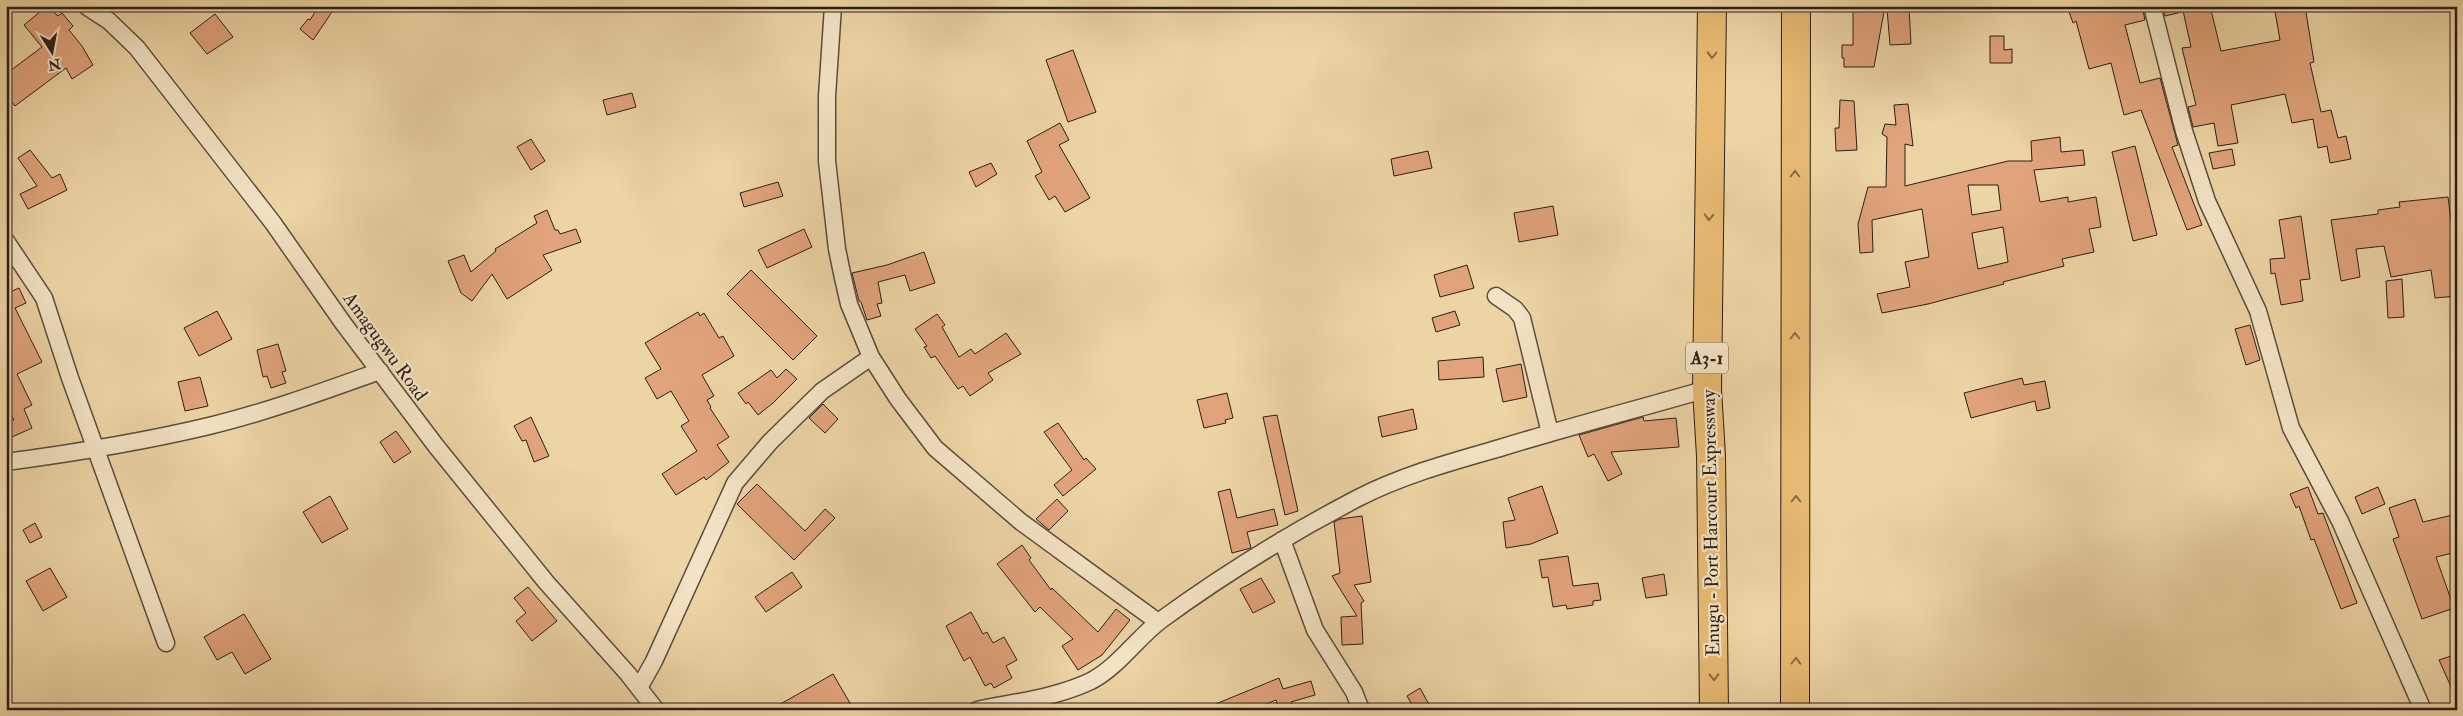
<svg xmlns="http://www.w3.org/2000/svg" width="2463" height="716" font-family="'IM FELL Double Pica',serif">
<style>
.building{fill:#e1a37b;stroke:#2b1e19;fill-rule:evenodd}
.lines{fill:none;stroke-linecap:round;stroke-linejoin:round}
.street-casing{stroke:#5c4c3c;stroke-width:19}
.highway-casing{stroke:#2b1e19;stroke-width:30}
.street{stroke:#f3e3c4;stroke-width:16}
.highway{stroke:#e6ba72;stroke-width:28}
.oneway{stroke:#886c46}
.labels{text-anchor:middle;stroke-width:4.5;stroke-linejoin:round;paint-order:stroke}
.shield{fill:#f3e3c4;stroke:#67594c;stroke-width:1}
.shield-label{font-size:18px;font-weight:bold;fill:#2b1e19}
.street-label{font-size:19px;fill:#2b1e19;stroke:#f3e3c4}
</style>
<rect width="100%" height="100%" fill="#edd4a5"/>
<filter id="stains"><feTurbulence type="fractalNoise" baseFrequency=".004" numOctaves="4"/><feColorMatrix values="0 0 0 0 .2 0 0 0 0 .09 0 0 0 0 .02 0 0 0 .5 -.17"/></filter>
<radialGradient id="worn" r=".72"><stop offset=".6" stop-color="#630" stop-opacity="0"/><stop offset="1" stop-color="#630" stop-opacity=".3"/></radialGradient>
<!-- building -->
<path class="building" d="M47,6L58,16L62,13L73,26L69,30L82,46L93,65L72,79L66,68L15,106L6,95V74L42,47L24,25Z
M319,6H336L313,40L300,29L308,19L310,20Z
M1868,6H1885L1874,67H1844V58H1842V45H1853V8Z
M2072,6H2142L2145,20L2125,25L2140,83L2160,78L2178,145L2172,147L2202,225L2187,230L2141,110L2124,115L2111,63L2089,69L2076,21L2073,23L2068,9Z
M2162,6H2181L2182,12L2165,16Z
M2182,6H2210L2221,51L2280,40L2274,6H2305L2314,62L2310,63L2321,112L2331,110L2338,138L2346,136L2351,159L2330,163L2327,146L2318,148L2313,119L2292,123L2285,94L2231,105L2238,143L2218,146L2214,123L2193,127L2188,107L2196,105L2182,48L2191,47Z
M1909,7L1911,44L1890,45L1887,9Z
M215,14L233,37L207,54L190,33Z
M1990,36H2004V50L2012,49V63H1990Z
M1073,50L1096,112L1068,122L1046,60Z
M632,93L636,107L607,115L603,100Z
M1840,100L1854,101L1857,150L1836,151L1835,128H1839Z
M1908,104L1913,146L1905,144V186L2008,161H2032L2031,141L2060,137L2061,152L2083,150L2085,165L2034,170L2040,202L2068,197V202L2096,197L2101,227L2089,229L2094,252L2062,259L2064,266L2003,282L2004,284L1928,304L1882,313L1877,294L1910,287L1905,262L1929,257L1922,209L1872,220L1873,252L1860,253L1858,224L1868,187H1886L1887,137L1882,134L1885,124L1896,125L1894,105ZM1968,185H1998L2001,210L1972,215ZM2003,227L2008,262L1978,269L1972,233Z
M1060,123L1069,140L1059,145L1090,198L1065,212L1055,196L1049,200L1035,176L1042,172L1027,141Z
M531,139L545,161L531,170L517,147Z
M2135,146L2157,235L2133,241L2112,152Z
M2232,149L2235,165L2213,169L2209,153Z
M30,150L52,178L60,174L67,190L28,209L20,194L37,186L18,158Z
M1428,151L1432,168L1394,176L1391,159Z
M991,163L997,174L976,187L969,172Z
M778,182L783,196L744,207L740,193Z
M2448,197L2451,221L2457,220V296L2435,298L2431,270L2391,277L2384,246L2356,249L2360,277L2341,281L2331,220L2378,214V210L2400,207L2399,202Z
M1553,206L1558,235L1519,242L1514,213Z
M547,210L555,230H558L560,234L576,229L581,242L543,255L552,270L507,299L492,274L472,301L461,293L448,261L464,255L471,272L496,251L495,249L537,223L534,216Z
M2301,216L2310,279L2300,280L2303,301L2281,305L2275,273L2271,274L2270,259L2285,258L2279,220Z
M804,229L812,247L767,268L758,250Z
M924,252L935,283L910,291L905,275L878,282L882,303L877,304L881,316L867,320L861,302L859,301L852,273L887,265Z
M1467,265L1474,288L1440,297L1434,275Z
M751,270L817,336L793,360L727,294Z
M2402,279L2404,317L2388,318L2386,281Z
M19,288L26,303L15,308L42,362L17,374L32,405L24,409L32,428L12,437L6,424L14,420L6,404V290L8,293Z
M217,311L232,339L199,356L184,328Z
M1455,311L1460,325L1436,332L1432,318Z
M698,312L700,316L704,313L719,338L723,336L734,356L702,375L714,396L707,400L711,407L710,408L729,437L717,445L729,462L706,480L704,477L676,495L662,474L697,451L681,426L689,421L671,391L657,399L645,378L661,369L645,343Z
M937,314L945,325L942,327L959,357L971,349L975,354L1006,333L1021,354L988,373L993,380L970,396L963,386L958,389L935,356L931,358L924,347L927,346L915,329Z
M2250,325L2260,360L2246,365L2235,329Z
M278,344L286,371L282,372L286,383L271,388L267,376L263,377L257,350Z
M1483,357L1484,377L1439,380L1438,361Z
M1521,364L1527,397L1503,402L1496,369Z
M786,369L797,379L773,403L758,415L748,402L746,404L738,393L771,370L777,378Z
M200,377L208,406L185,411L178,382Z
M2022,378L2024,385L2045,381L2050,408L2037,411L2035,401L1971,418L1964,393Z
M1227,393L1233,418L1225,420L1226,423L1204,428L1197,400Z
M823,404L838,419L825,433L809,418Z
M1413,409L1417,429L1382,437L1378,417Z
M1277,415L1298,511L1285,515L1263,417Z
M531,417L549,456L534,462L526,440L522,441L514,426Z
M1643,417L1644,421L1676,418L1679,447L1611,452L1622,474L1608,481L1594,454L1588,457L1579,435Z
M1058,423L1084,460L1086,458L1096,469L1063,496L1054,485L1072,470L1044,432Z
M396,431L411,452L394,463L380,442Z
M757,484L805,531L825,509L835,518L794,560L737,504Z
M1542,486L1558,533L1531,544L1506,548L1503,522L1515,520L1508,498Z
M2308,487L2318,514L2323,513L2357,603L2341,609L2314,539L2311,540L2299,506L2296,508L2290,494Z
M2378,487L2385,504L2362,514L2355,497Z
M1230,489L1237,518L1274,509L1278,525L1247,532L1251,548L1232,553L1218,492Z
M330,496L348,529L322,543L303,512Z
M1057,499L1068,511L1049,530L1036,519Z
M2415,499L2423,522L2457,514V552L2436,557L2454,608L2422,619L2393,539L2399,537L2389,508Z
M1362,516L1371,582L1354,585L1364,601L1361,603L1363,644L1342,645L1341,617L1357,616L1332,576L1340,573L1334,522L1340,519Z
M35,523L42,537L30,543L23,530Z
M1022,545L1031,558L1029,560L1051,590L1052,588L1098,632L1116,609L1130,620L1102,655L1078,670L1062,646L1073,639L1040,607L1035,612L997,564Z
M1568,556L1573,586L1598,583L1601,600L1593,601V605L1567,609L1566,605L1553,607L1548,577L1542,578L1539,560Z
M50,568L67,597L43,611L26,581Z
M792,572L802,587L766,612L755,597Z
M1664,574L1667,595L1646,598L1642,578Z
M1261,578L1275,602L1253,613L1240,589Z
M528,587L557,621L532,641L516,621L526,613L514,598Z
M971,612L983,634L987,632L993,643L1004,637L1017,660L1006,666L1012,678L994,688L991,683L985,686L970,657L964,661L946,626Z
M244,614L271,659L245,674L232,652L217,660L204,637Z
M2457,654V700L2439,660Z
M833,674L854,710H770L814,685Z
M1279,678L1283,689L1311,681L1315,695L1291,702L1292,706L1279,709L1276,700L1252,710H1201Z
M1420,688L1432,710H1415L1407,696Z"/>
<g class="lines">
<!-- street casing -->
<g class="street-casing">
<path id="street" d="M86,6L109,21L137,48L273,223L343,323L436,446L546,582L628,674L656,710
M833,6L827,96V161L837,249L843,278L849,304L871,357L898,399L935,448L1021,522L1158,622
M2152,6L2184,131L2207,201L2258,311L2291,428L2340,521L2423,710
M6,241L44,298L70,378L166,643
M1496,296L1515,309L1522,318L1550,433
M6,462C74,453 142,442 209,426C267,412 324,391 380,371
M1282,540L1315,630L1354,692L1361,710
M639,688L654,661L735,483L770,442L822,391L871,357
M977,710C1015,702 1055,698 1091,681C1118,667 1137,638 1161,620C1224,574 1289,534 1358,498C1403,475 1451,462 1500,448C1568,427 1638,409 1707,389"/>
</g>
<!-- highway casing -->
<g class="highway-casing">
<path id="highway" d="M1712,6L1707,389L1711,456L1714,710
M1795,710L1796,6"/>
</g>
<!-- street -->
<use href="#street" class="street"/>
<!-- highway -->
<use href="#highway" class="highway"/>
</g>
<!-- one-way arrows -->
<defs><path id="oneway-chevron" d="M-2-3.5L2.5 0L-2 3.5" fill="none" stroke-width="1.6" stroke-linecap="round" stroke-linejoin="round" transform="scale(1.25)"/></defs>
<g class="oneway">
<use href="#oneway-chevron" transform="translate(1712 55) rotate(91)"/>
<use href="#oneway-chevron" transform="translate(1795 174) rotate(-90)"/>
<use href="#oneway-chevron" transform="translate(1709 217) rotate(91)"/>
<use href="#oneway-chevron" transform="translate(1795 336) rotate(-90)"/>
<use href="#oneway-chevron" transform="translate(1796 499) rotate(-90)"/>
<use href="#oneway-chevron" transform="translate(1796 661) rotate(-89)"/>
<use href="#oneway-chevron" transform="translate(1714 677) rotate(89)"/>
</g>
<g class="labels">
<!-- shield labels -->
<rect class="shield" x="1686" y="342.5" width="42" height="31" rx="4"/>
<g class="shield-label">
<text x="1707" y="364">A3-1</text>
</g>
<!-- street labels -->
<g class="street-label">
<text transform="translate(386 346) rotate(54)" y="7">Amagugwu Road</text>
<text transform="translate(1710 523) rotate(-91)" y="7">Enugu - Port Harcourt Expressway</text>
</g>
</g>
<!-- margin -->
<rect width="2463" height="716" fill="none" stroke="#edd4a5" stroke-width="25"/>
<rect x="8" y="8" width="2448" height="701" fill="none" stroke="#2b1e19" stroke-width="2.5"/>
<rect x="12" y="12" width="2438" height="691" fill="none" stroke="#2b1e19"/>
<!-- north arrow -->
<g transform="translate(52 52) rotate(169)" stroke="#f3e3c4" stroke-width="4" paint-order="stroke">
<path d="M0-4L9 19L0 12L-9 19Z" fill="#2b1e19"/>
<text y="-8" font-size="14" font-weight="bold" text-anchor="middle" fill="#2b1e19">N</text>
</g>
<rect width="100%" height="100%" filter="url(#stains)"/>
<rect width="100%" height="100%" fill="url(#worn)"/>
</svg>
